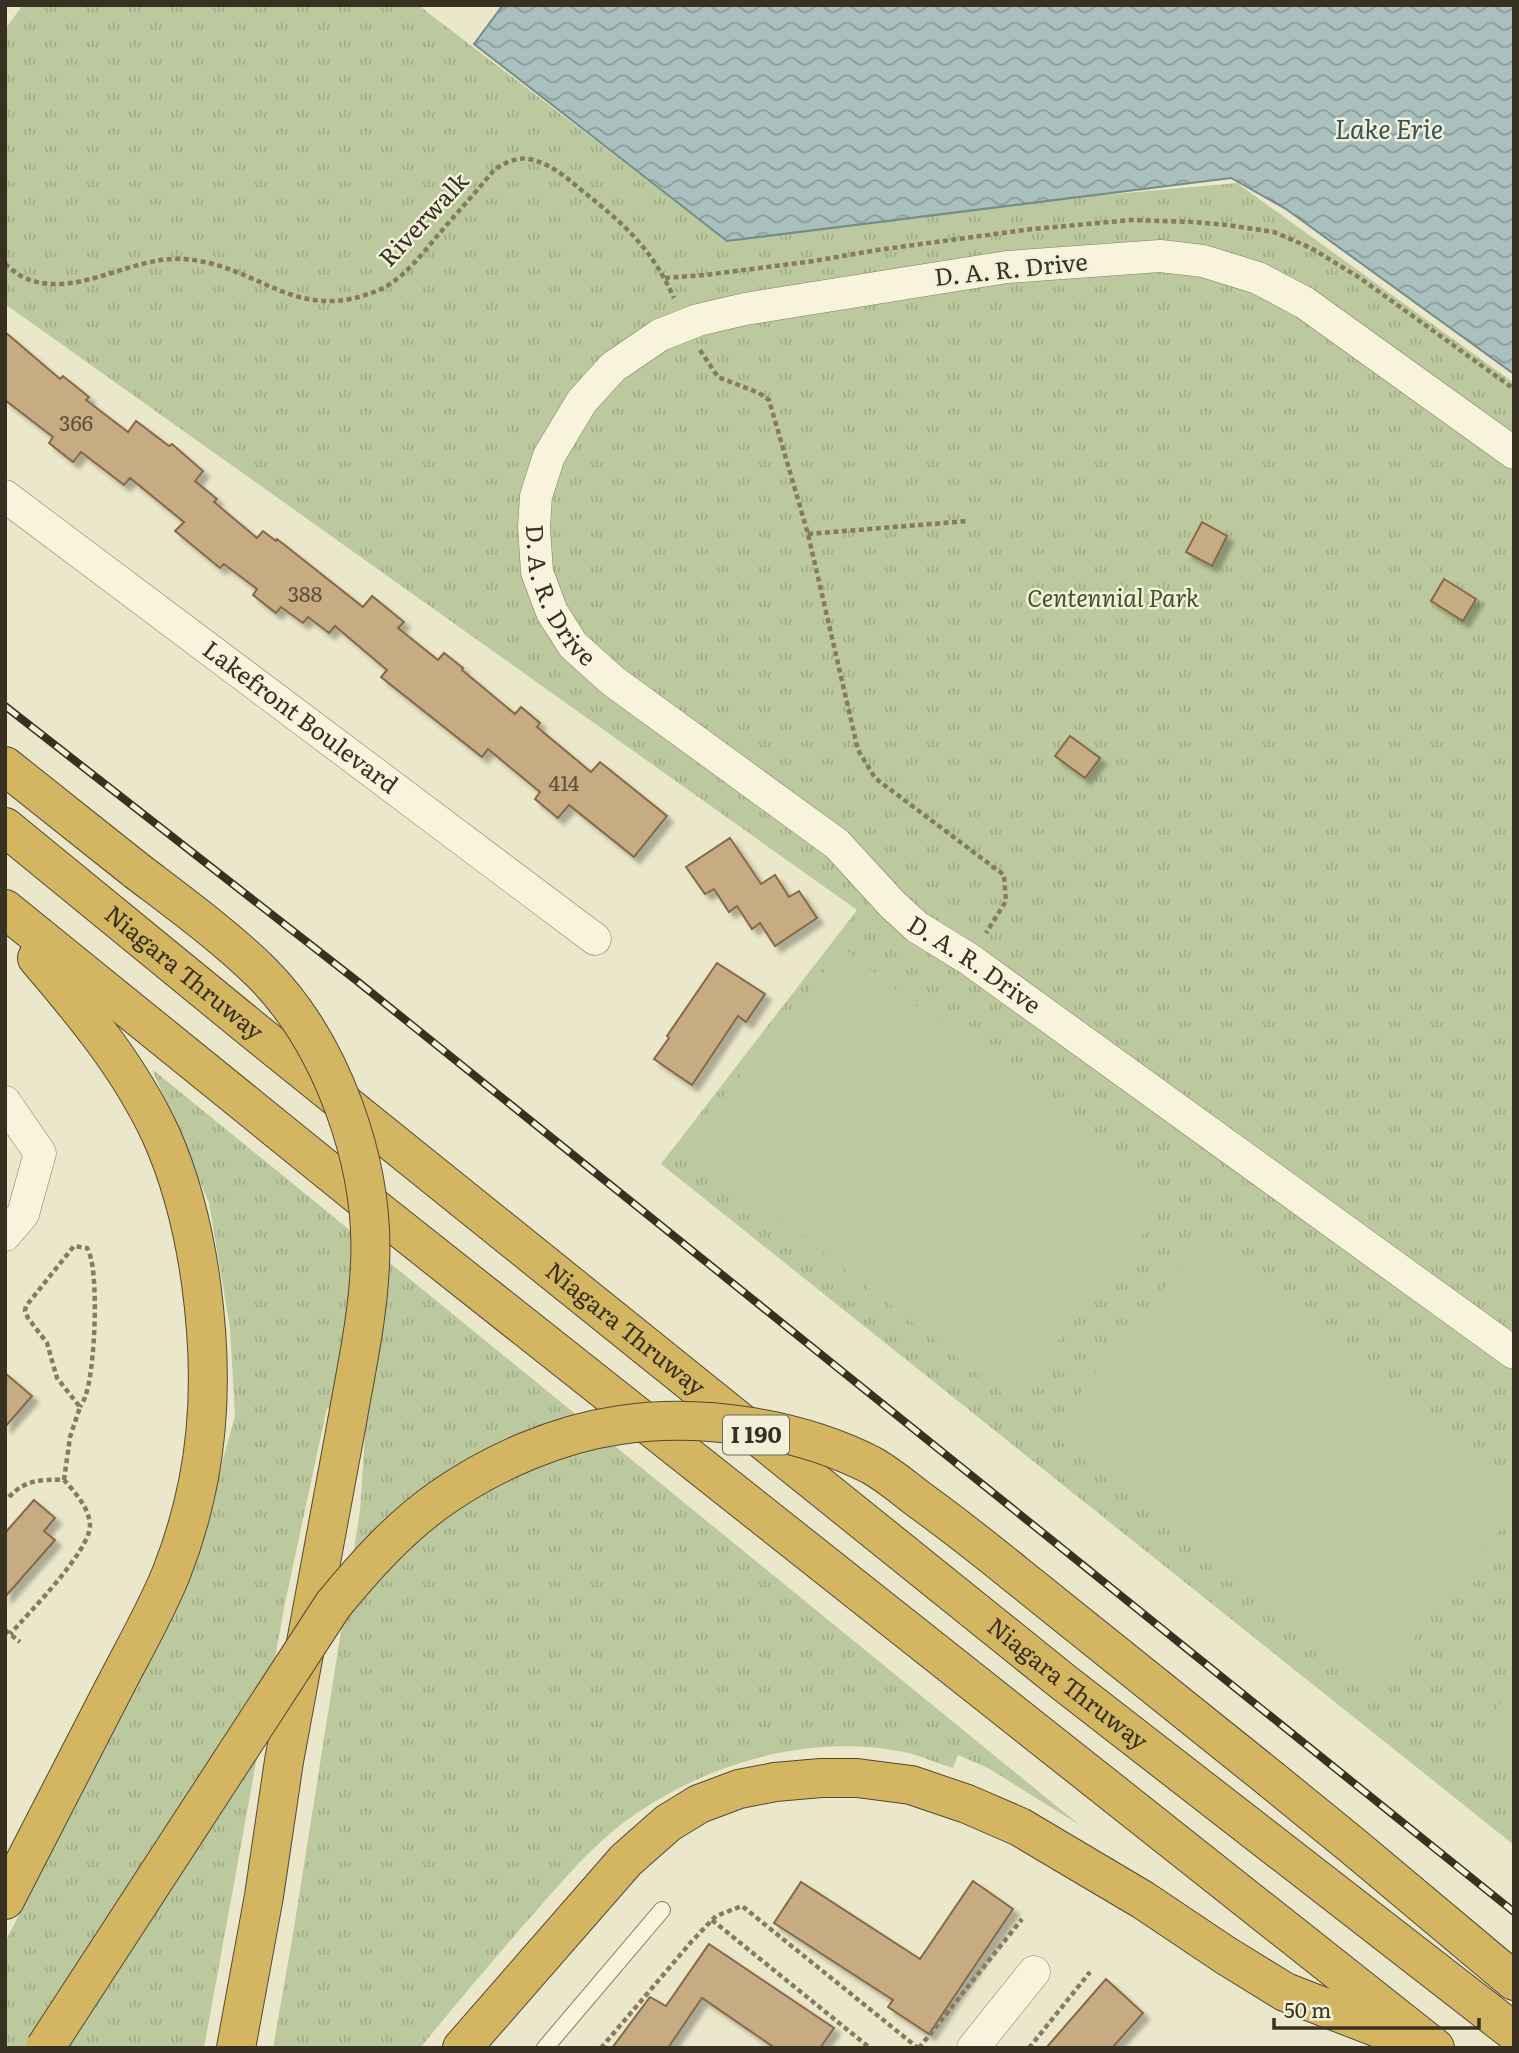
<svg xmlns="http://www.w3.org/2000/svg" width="1519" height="2053" font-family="Literata,serif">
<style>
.grass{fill:url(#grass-tufts)}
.garden{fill:#bcc99e}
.water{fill:url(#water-waves);stroke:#718e8c;stroke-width:2}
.building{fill:#c6ab83;stroke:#846a47;stroke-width:2;filter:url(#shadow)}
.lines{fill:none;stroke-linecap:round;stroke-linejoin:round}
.service-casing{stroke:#877b5f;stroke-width:18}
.minor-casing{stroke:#877b5f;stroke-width:33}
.motorway-casing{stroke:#554933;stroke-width:40}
.path{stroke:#877b5f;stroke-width:4.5;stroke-dasharray:5 3.5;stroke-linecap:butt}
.service{stroke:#f7f3dc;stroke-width:16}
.minor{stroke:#f7f3dc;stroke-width:32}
.motorway{stroke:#d3b562;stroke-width:38}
.rail-casing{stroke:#383122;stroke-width:8}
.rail{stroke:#f3f0d9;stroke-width:5;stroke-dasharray:16;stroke-linecap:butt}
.motorway-bridge-casing{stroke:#554933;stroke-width:40;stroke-linecap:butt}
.motorway-bridge{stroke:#d3b562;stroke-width:38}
.labels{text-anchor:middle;stroke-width:5;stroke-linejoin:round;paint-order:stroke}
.number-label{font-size:21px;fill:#5c503a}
.shield{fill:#f3f0d9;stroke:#706a59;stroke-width:2}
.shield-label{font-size:23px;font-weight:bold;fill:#383122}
.street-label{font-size:24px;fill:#383122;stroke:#f3f0d9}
.park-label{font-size:24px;font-style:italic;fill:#41532a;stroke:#f3f0d9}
.water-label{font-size:26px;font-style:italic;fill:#325357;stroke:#f3f0d9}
</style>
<defs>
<pattern id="grass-tufts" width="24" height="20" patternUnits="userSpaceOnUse" patternTransform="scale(1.75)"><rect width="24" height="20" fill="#bcc99e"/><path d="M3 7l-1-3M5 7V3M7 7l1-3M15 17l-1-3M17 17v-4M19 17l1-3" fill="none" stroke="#a2ad88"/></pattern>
<pattern id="water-waves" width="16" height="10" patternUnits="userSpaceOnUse" patternTransform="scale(1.75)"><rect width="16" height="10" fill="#aac0be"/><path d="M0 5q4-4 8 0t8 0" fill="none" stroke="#8b9d9a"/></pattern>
<filter id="shadow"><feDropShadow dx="6" dy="6" stdDeviation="2" flood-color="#0004"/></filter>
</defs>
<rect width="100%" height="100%" fill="#ebe7ca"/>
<!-- grass -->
<path class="grass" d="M23,5H418L713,230L1237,183L1514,383V1845L661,1164L857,910L5,304V29Z
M152,1069L1081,1826L988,1768L958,1755L953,1768C939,1764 926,1758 912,1754C814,1731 707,1762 627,1820C593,1845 564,1879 537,1910C497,1955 459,2001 420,2048H273L294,1928L360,1511L366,1418L327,1408L285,1603L204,2048H5V1942L80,1797L199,1546L235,1416L230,1328L209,1203Z"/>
<!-- garden -->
<path class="garden" d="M843,948L1167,1204L1011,1400L686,1144Z
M1205,1236L1514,1479V1512L1374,1688L1049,1432Z
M1514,1688V1761L1481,1732L1496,1709Z"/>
<!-- water -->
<path class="water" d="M503,5H1514V374L1286,209L1231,178L727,241L474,44Z"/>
<!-- building -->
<path class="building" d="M5,332L60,379L63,376L89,397L86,400L128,432L136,421L169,446L172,444L203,471L195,481L217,499L214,502L257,538L263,531L276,541L277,539L363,607L372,596L404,622L398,628L438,660L444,653L463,668L462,670L515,714L521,707L540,723L537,727L591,772L600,762L667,816L634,857L569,805L558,818L535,799L540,792L488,749L482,757L381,677L387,670L335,626L329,633L308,617L303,623L281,607L276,613L253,595L257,589L224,564L220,568L175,531L184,522L130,478L124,485L81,452L73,462L49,443L53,437L5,400Z
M1202,522L1227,536L1212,566L1186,552Z
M1444,579L1476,599L1463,621L1431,601Z
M1070,736L1100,758L1085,778L1055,756Z
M730,838L761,884L775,875L789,897L799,891L817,918L775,946L760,923L752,929L737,906L729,912L714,889L705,894L686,867Z
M717,963L765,994L746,1022L738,1016L692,1085L654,1059L669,1038L667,1036Z
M5,1373L32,1396L5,1427Z
M34,1500L55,1518L44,1531L55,1540L5,1597V1533Z
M973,1881L1013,1909L929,2034L888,2007L893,2000L774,1923L801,1882L920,1959Z
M709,1944L834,2028L820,2048H775L702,1998L668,2048H612L650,1997L666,2006Z
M1106,1979L1143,2013L1112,2048H1046Z"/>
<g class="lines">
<!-- service casing -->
<g class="service-casing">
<path id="service" d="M545,2048L662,1910"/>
</g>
<!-- minor casing -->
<g class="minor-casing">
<g id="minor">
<path id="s1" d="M1514,453L1305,303L1258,278L1203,261L1160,256L1007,267L745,309L698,320L660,335L613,367L582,401L549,456L536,496L534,527L537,572L552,612L573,645L613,681L837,844L892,904L917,927L969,959L1514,1353"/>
<path id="s2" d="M5,496L595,939"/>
<path d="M5,1102L40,1153L23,1214L5,1235"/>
<path d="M973,2048L1034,1972"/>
</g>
</g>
<!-- motorway casing -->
<g class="motorway-casing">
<g id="motorway">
<path d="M5,766L137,871"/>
<path id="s3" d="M5,827L253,1030L1062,1681L1514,2032"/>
<path d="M5,909L358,1195L1435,2048"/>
<path d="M1272,1780L1353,1846L1514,1981"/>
<path d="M5,1900C41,1829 78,1759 114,1688C133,1651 155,1613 171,1574C209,1478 215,1385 201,1283C194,1232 182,1182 161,1135C130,1068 84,1013 37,958"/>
<path d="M236,2048L264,1896L284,1761L347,1422"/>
<path d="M462,2048L626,1860L668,1823L699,1804L739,1789L775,1782L821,1778H857L911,1785L967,1804L1020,1827L1143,1900L1225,1955L1285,1992L1404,2038"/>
</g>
</g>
<!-- path -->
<path class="path" d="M5,264C11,268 16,274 23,277C74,301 129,256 183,259C260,264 296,327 381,289C403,279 423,253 438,235C457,213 476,192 494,170C504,163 516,157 529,159C549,163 565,176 580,189C623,223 651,247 674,298
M665,278L705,275L814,261L877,250L1032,229L1132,220L1193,222L1227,225L1274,232L1311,248L1360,278L1514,389
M700,350L718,377L759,393L769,400L808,534L858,750L875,778L1004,875L1006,901L986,933
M808,534L968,521
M64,1480L70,1437L80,1407L57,1378L47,1343L28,1318L25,1311L26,1306L74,1246L87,1248C100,1267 95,1374 85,1397C84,1401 82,1403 80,1407
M9,1497C25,1480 41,1479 64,1480C75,1492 90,1509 90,1526C89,1552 29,1613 10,1634
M5,1630L20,1642
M712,1920L870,2048
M601,2048L692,1941L712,1920L716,1916L742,1906L918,2048
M919,2048L1022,1919
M1029,2048L1090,1972"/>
<!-- service -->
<use href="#service" class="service"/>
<!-- minor -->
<use href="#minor" class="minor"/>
<!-- motorway -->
<use href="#motorway" class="motorway"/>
<!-- rail casing -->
<g class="rail-casing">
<path id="rail" d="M5,706L357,981L1514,1912"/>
</g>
<!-- rail -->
<use href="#rail" class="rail"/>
<!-- motorway-bridge casing -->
<g class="motorway-bridge-casing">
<path id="motorway-bridge" d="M137,871C179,903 223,935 261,972C332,1043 375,1164 370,1264C368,1317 356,1370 347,1422
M45,2048L333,1605C365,1566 399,1528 440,1499C493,1462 557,1434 620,1425C702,1413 798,1428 871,1465C889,1475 905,1489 921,1501C954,1525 987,1551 1019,1577C1103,1644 1187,1712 1272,1780"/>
</g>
<!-- motorway-bridge -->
<use href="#motorway-bridge" class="motorway-bridge"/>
</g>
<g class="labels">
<!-- number labels -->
<g class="number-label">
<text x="76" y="431">366</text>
<text x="305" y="602">388</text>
<text x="564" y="791">414</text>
</g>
<!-- shield labels -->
<rect class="shield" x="723" y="1415.5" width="66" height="39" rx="5"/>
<g class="shield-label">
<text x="756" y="1443">I 190</text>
</g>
<!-- street labels -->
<g class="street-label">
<text transform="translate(424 220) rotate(-47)" y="8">Riverwalk</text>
<text transform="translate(1011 270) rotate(-6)" y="8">D. A. R. Drive</text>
<text dy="8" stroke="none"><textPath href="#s1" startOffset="1234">D. A. R. Drive</textPath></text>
<text dy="8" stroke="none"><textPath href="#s2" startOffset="369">Lakefront Boulevard</textPath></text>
<text dy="8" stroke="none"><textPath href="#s1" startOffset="1801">D. A. R. Drive</textPath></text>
<text dy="8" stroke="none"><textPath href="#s3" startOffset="231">Niagara Thruway</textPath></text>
<text dy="8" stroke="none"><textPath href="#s3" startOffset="798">Niagara Thruway</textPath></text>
<text dy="8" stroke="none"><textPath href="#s3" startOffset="1365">Niagara Thruway</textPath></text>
</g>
<!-- park labels -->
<g class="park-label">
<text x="1113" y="607">Centennial Park</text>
</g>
<!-- water labels -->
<g class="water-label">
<text x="1389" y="139">Lake Erie</text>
</g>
</g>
<!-- border -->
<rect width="1519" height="2053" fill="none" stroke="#383122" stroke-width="14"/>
<!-- scale -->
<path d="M1274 2018v10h205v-10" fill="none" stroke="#383122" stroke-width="3.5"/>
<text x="1284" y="2018" font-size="21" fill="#383122" stroke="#f3f0d9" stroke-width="5" paint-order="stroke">50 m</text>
</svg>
